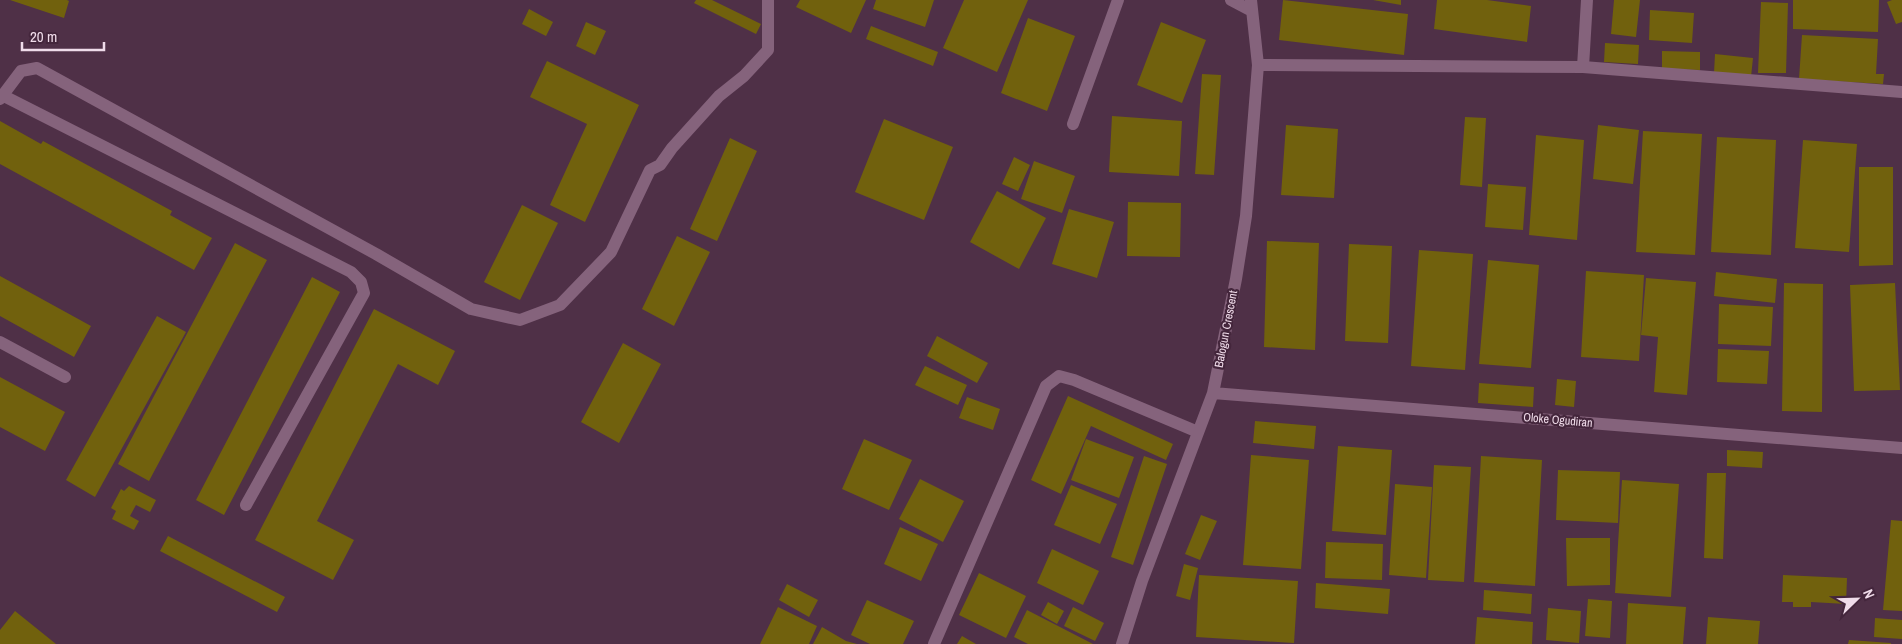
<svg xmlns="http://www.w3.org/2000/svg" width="1902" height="644" font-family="'Archivo Narrow',sans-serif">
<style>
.building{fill:#71610d}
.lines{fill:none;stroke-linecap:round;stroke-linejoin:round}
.lane{stroke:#85637c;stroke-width:12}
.street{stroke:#85637c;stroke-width:12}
.labels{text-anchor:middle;stroke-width:4.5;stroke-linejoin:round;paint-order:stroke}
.street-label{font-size:12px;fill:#f0dcea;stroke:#44263c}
</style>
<rect width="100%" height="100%" fill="#4f3047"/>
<!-- building -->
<path class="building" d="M10,0H67L69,1L64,18Z
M696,0H712L761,24L756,34L694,3Z
M800,0H866L851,33L796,7Z
M876,0H934L925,27L873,9Z
M964,0H1028L997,72L943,48Z
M1283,0L1408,14L1404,55L1279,40Z
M1373,0H1401V5Z
M1437,0H1487L1531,6L1527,42L1434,29Z
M1614,0H1640L1636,37L1611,34Z
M1793,0H1879L1878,32L1793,29Z
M1892,0H1902V22L1896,24L1887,2Z
M1761,2L1788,3L1786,73H1758Z
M529,9L553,22L546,36L522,24Z
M1650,10L1694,13L1692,43L1649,40Z
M1028,18L1075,36L1047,111L1001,93Z
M586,22L606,31L595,55L576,46Z
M1161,22L1206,40L1182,103L1137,85Z
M871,26L938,52L933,66L866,39Z
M1802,35L1878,39L1876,74H1884L1883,84L1799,79Z
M1605,43L1639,45L1638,64L1604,62Z
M1662,51L1700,52V70L1662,69Z
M1715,54L1753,58L1751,77L1714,73Z
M547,61L639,105L585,222L550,205L587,124L530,97Z
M1202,74L1221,75L1214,175L1195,174Z
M1112,116L1182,121L1179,176L1109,172Z
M1465,117L1486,118L1482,187L1460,185Z
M884,119L953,147L924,220L855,192Z
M0,121L41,144L43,141L172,211L170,215L212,238L194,270L0,164Z
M1286,125L1338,129L1334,198L1281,195Z
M1598,125L1639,130L1633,184L1593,179Z
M1643,131L1702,134L1695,255L1636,252Z
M1536,135L1584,140L1577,240L1529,235Z
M1717,137L1776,140L1771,255L1711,252Z
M730,138L757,151L717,241L690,229Z
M1803,140L1857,144L1849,252L1795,248Z
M1014,157L1030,165L1018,191L1002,184Z
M1034,161L1075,176L1062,213L1021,199Z
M1859,167H1893V265L1859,266Z
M1488,184L1526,187L1523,230L1485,227Z
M997,191L1046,218L1019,269L970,242Z
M1128,202L1181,203L1180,257L1127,256Z
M522,205L558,223L520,300L484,282Z
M1069,209L1114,222L1097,278L1052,264Z
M677,236L710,252L674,326L642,309Z
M1267,241L1319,243L1315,350L1264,347Z
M235,243L267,260L149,481L118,464Z
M1349,244L1392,246L1388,343L1345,341Z
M1419,250L1473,254L1465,370L1411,366Z
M1488,260L1539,265L1531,368L1479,364Z
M1586,271L1644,275L1639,361L1581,357Z
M1716,272L1777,279L1775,303L1714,296Z
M0,276L91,326L74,357L0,316Z
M312,277L340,292L224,515L196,500Z
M1646,278L1696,282L1687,395L1654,392L1658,337L1641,335Z
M1784,283L1823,284L1822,412L1782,411Z
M1895,283L1900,390L1854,391L1850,285Z
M1719,304L1773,307L1771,346L1718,344Z
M374,309L455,351L438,385L398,364L317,521L354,540L333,580L255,540Z
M157,316L186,332L95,497L66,480Z
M937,336L988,363L977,383L927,356Z
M623,343L661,364L619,443L581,422Z
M1718,349L1769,351L1767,384L1717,382Z
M925,366L967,385L958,405L915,385Z
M0,377L65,412L45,451L0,427Z
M1557,379L1576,381L1574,407L1555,405Z
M1479,383L1534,387L1533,407L1478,403Z
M1068,396L1173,444L1166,460L1091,426L1061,494L1031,480Z
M967,397L1000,409L993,430L959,418Z
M1255,421L1316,426L1314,449L1253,443Z
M864,439L912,460L889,510L842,489Z
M1086,439L1134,457L1119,498L1071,480Z
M1338,446L1392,450L1386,535L1332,531Z
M1727,450L1763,452L1762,468L1727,466Z
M1251,455L1309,460L1301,569L1243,565Z
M1144,456L1167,464L1133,565L1111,557Z
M1481,456L1542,460L1535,586L1474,582Z
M1434,465L1471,467L1464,582L1428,580Z
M1558,470L1620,472L1618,523L1556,520Z
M1707,473H1726L1723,559L1704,558Z
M920,479L964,501L943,542L899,519Z
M1622,480L1679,484L1671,597L1615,593Z
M1395,484L1432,487L1426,578L1389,575Z
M1071,485L1117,504L1100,544L1054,525Z
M129,486L156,500L150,512L136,505L130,516L139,521L134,530L112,519L116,511L111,508L121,489L124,491Z
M1201,515L1217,521L1200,560L1185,554Z
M1891,520L1902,521V611L1883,610Z
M900,527L938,544L921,581L884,564Z
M168,536L285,597L277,612L160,551Z
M1566,538H1610V585L1567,586Z
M1326,542L1383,544L1382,580L1325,578Z
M1052,549L1099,571L1083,605L1037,583Z
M1184,564L1198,568L1190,600L1176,596Z
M979,573L1026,596L1006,638L959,615Z
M1199,575L1298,581L1294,643L1196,637Z
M1783,575L1847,578L1846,604L1811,602V607H1793V602H1782Z
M1316,583L1390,589L1388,614L1315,608Z
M787,584L818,600L809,617L779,600Z
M1484,590L1532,594L1531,614L1483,610Z
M1588,599L1612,601L1610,638L1585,636Z
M867,600L914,621L903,644H870L851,635Z
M1048,602L1064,611L1057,624L1041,615Z
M1628,603L1686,607L1683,644H1626Z
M778,607L817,626L809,644H760Z
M1073,607L1104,623L1095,641L1064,626Z
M1548,608L1581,611L1579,643L1546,640Z
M1027,610L1093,644H1028L1014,637Z
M15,611L56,644H0V630Z
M1477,617L1533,622L1532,644H1475Z
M1708,617L1760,621L1758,644H1706Z
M1875,618L1902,620V639L1874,637Z
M822,627L846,641L857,644H813Z
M962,636L976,644H957Z
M1849,640L1891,643V644H1848Z"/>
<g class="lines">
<!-- lane -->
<path class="lane" d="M2,95L351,272L361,282L364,293L246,505
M0,99L21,71L37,68L376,254L471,309L520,320L560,305L611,252L650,170L660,165L672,148L719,96L744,76L768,50V0
M0,342L65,377"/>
<!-- street -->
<path class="street" d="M1231,0L1250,10
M1258,65L1583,67L1902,92
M1583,67L1587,0
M1073,124L1118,0
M1213,393L1902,448
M934,644L1046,386L1059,376L1074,380L1198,432
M1122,644L1142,581L1213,393L1236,279L1246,216L1258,65L1251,0"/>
</g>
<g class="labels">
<!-- street labels -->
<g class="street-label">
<text transform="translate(1226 329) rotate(-79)" y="4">Balogun Crescent</text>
<text transform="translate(1558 420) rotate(5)" y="4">Oloke Ogudiran</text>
</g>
</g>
<!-- north arrow -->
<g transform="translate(1857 599) rotate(67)" stroke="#44263c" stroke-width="4" paint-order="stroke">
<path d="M0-4L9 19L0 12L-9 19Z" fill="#f0dcea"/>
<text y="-8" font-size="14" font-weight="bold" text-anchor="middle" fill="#f0dcea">N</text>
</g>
<!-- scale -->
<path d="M22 42v8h82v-8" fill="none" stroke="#f0dcea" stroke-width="2.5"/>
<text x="30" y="42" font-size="15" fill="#f0dcea" stroke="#44263c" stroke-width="4" paint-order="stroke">20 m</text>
</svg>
